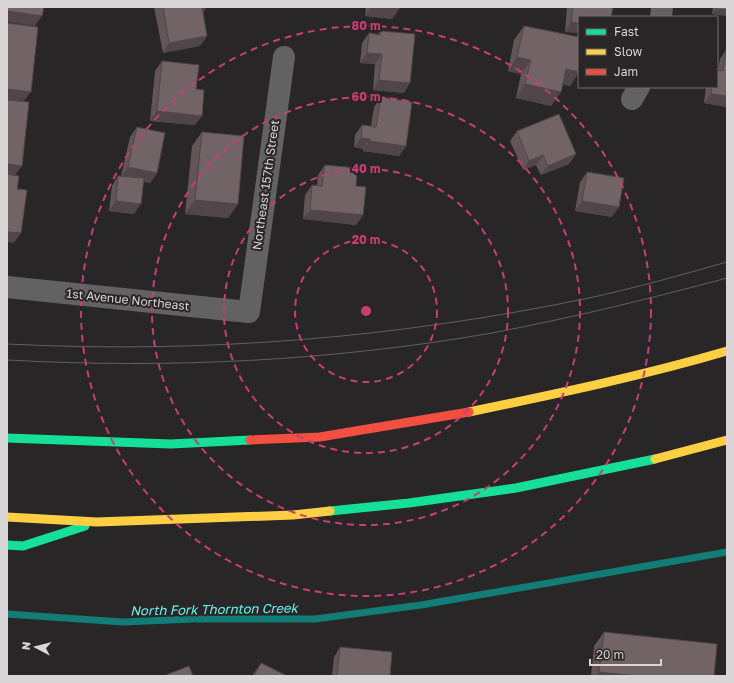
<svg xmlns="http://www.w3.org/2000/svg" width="734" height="683" font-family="'Golos Text',sans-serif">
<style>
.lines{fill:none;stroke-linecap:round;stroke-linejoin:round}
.stream{stroke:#127c76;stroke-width:7}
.street{stroke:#626262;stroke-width:22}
.fast{stroke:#16e098;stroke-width:9}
.slow{stroke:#ffcf43;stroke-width:9}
.jam{stroke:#f24e42;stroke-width:9}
.tram{stroke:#616061;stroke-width:1}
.wall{fill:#625559}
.shaded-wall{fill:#504548}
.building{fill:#726367;stroke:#504548}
.ring{fill:none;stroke:#c73e74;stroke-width:2;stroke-dasharray:7 5}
.labels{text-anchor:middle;stroke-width:4;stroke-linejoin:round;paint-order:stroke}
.street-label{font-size:12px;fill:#dad6d7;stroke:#2a2526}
.water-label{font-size:13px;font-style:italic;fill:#66f5ea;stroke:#2a2526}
.centre{fill:#c73e74;stroke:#2a2526;stroke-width:2}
.ring-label{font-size:12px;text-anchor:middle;font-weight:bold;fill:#c73e74;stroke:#2a2526;stroke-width:4;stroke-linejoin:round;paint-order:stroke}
</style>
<rect width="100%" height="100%" fill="#292627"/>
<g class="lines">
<!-- stream -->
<path class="stream" d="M7,614L123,622L194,619H315L421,605L727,552"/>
<!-- street -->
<path class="street" d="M661,17L662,7
M632,99L639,87
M7,287L249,312L284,57"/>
<!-- fast -->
<path class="fast" d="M7,438L171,444L250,440
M330,511L409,503L516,488L655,459
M7,545L23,546L85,526"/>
<!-- slow -->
<path class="slow" d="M469,412C555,394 642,376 727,351
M655,459L727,440
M7,517L97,522L293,515L330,511"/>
<!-- jam -->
<path class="jam" d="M250,440L320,437L469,412"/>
<!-- tram -->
<path class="tram" d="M7,344C203,354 397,338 589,298C635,288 681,275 727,262
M7,360C169,369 332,361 492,333C571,318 649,299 727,278"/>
</g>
<!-- wall -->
<path class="wall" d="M154,7H207L204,11L203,12L207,36L200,46L163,53Z
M366,7H399V9L392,19L365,16Z
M567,7H613L579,17V33L565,32Z
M713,7H727V16L712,14Z
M524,26L579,37V72L570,86L562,84L561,92L551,106L516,98L521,74L508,71L514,40Z
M381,31L404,93L373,90L375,64L360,63L362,43L369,33L378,34Z
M726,50H727V107L704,103L706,87H717L718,70L720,59Z
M162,61L196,89L195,125L150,121L155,71Z
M381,97L406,146L399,156L363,151V149L354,147L355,135L362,125L371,126L374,107Z
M137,127L157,173L150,183L144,181L134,214L109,211L112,186L118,176H121L130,137Z
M517,131L576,154L569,164L541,175L536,165L523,170L510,141Z
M202,132L238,204L228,218L185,214L192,146Z
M325,165L356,186L363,215L356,225L303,219L305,195L312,185L317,186L318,175Z
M587,172L612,217L575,211L580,182Z
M604,632L714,676H591L594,646Z
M340,647L390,676H332L334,657Z
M261,663L287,676H252Z"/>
<!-- shaded-wall -->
<path class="shaded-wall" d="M198,7H207L204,11L194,13Z
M371,7H381L399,9L392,19L365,16Z
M716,9L727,10V16L712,14Z
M7,11L42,16L35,26L7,22Z
M571,22L579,23V33L565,32Z
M207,36L200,46L163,53L169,43Z
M367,53L382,54L375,64L360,63Z
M517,57L531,60L521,74L508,71Z
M566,69L579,72L570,86L556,83Z
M379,80L410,83L404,93L373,90Z
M525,84L561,92L551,106L516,98Z
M7,89L31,92L24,101L7,100Z
M711,94L727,96V107L704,103Z
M157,111L202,116L195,125L150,121Z
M361,138L370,139L363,149L354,147Z
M369,141L406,146L399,156L363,151Z
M576,154L569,164L541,175L548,166Z
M543,155L536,165L523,170L529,161Z
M7,164L22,166L15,175L7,174Z
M128,167L157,173L150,183L121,177Z
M195,200L238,204L228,218L185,214Z
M116,201L141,204L134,214L109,211Z
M582,201L619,207L612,217L575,211Z
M310,210L363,215L356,225L303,219Z
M7,232L21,233L14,243L7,242Z
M599,672L637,676H596Z"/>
<!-- building -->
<path class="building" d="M7,7H44L42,16L7,11Z
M163,7H202L207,36L169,43Z
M381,7H399V9Z
M573,7H613L611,17H579V23L571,22Z
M716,7H727V10L716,9Z
M7,23L38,27L31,92L7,89Z
M524,26L579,37V72L566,69L561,92L525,84L531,60L517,57Z
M381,31L415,34L410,83L379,80L382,54L367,53L369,33L380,35Z
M726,50H727V96L711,94L712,87H717V70L723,71Z
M162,61L199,65L196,89L204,90L202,116L157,111Z
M381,97L412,102L406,146L369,141L370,139L361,138L362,125L376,127Z
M7,100L29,102L22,166L7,164Z
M559,114L576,154L548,166L543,155L529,161L517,131Z
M137,127L165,133L157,173L128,167Z
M202,132L244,136L238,204L195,200Z
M325,165L357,168L356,186L366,187L363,215L310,210L312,185L322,186Z
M587,172L624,178L619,207L582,201Z
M7,174L19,176L17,189L27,190L21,233L7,232Z
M118,176L144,178L141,204L116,201Z
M604,632L717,644L714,676H637L599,672Z
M340,647L392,652L390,676H337Z
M261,663L287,676H254Z
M189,666L193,676H167L166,675Z"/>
<!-- distance rings -->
<g class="ring">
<circle cx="366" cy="311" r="71"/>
<circle cx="366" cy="311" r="142"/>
<circle cx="366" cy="311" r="214"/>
<circle cx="366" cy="311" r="285"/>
</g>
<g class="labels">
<!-- street labels -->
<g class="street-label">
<text transform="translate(266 185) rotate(-82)" y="4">Northeast 157th Street</text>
<text transform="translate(128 300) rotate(6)" y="4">1st Avenue Northeast</text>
</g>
<!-- water labels -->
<g class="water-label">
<text transform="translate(214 609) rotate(-1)" y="5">North Fork Thornton Creek</text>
</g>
</g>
<circle cx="366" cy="311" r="6" class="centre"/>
<g class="ring-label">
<text x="366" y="30">80 m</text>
<text x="366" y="101">60 m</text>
<text x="366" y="173">40 m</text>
<text x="366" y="244">20 m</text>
</g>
<!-- border -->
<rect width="734" height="683" fill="none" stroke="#dad6d7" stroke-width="16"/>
<!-- legend -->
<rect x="578" y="16" width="140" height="72" fill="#2a2526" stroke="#706c6d"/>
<rect x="586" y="29" width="20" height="6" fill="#16e098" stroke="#706c6d"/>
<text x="614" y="36" font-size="12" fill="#dad6d7">Fast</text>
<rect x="586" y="49" width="20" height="6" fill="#ffcf43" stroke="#706c6d"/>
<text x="614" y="56" font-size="12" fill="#dad6d7">Slow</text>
<rect x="586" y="69" width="20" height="6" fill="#f24e42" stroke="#706c6d"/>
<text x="614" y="76" font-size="12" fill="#dad6d7">Jam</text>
<!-- north arrow -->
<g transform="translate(36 647) rotate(277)" stroke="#2a2526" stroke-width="3" paint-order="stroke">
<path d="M0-3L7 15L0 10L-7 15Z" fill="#dad6d7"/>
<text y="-6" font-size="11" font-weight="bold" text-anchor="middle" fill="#dad6d7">N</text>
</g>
<!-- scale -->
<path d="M590 659v6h71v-6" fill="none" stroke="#dad6d7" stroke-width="2"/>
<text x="596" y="659" font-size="12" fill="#dad6d7" stroke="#2a2526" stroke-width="3" paint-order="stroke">20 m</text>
</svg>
